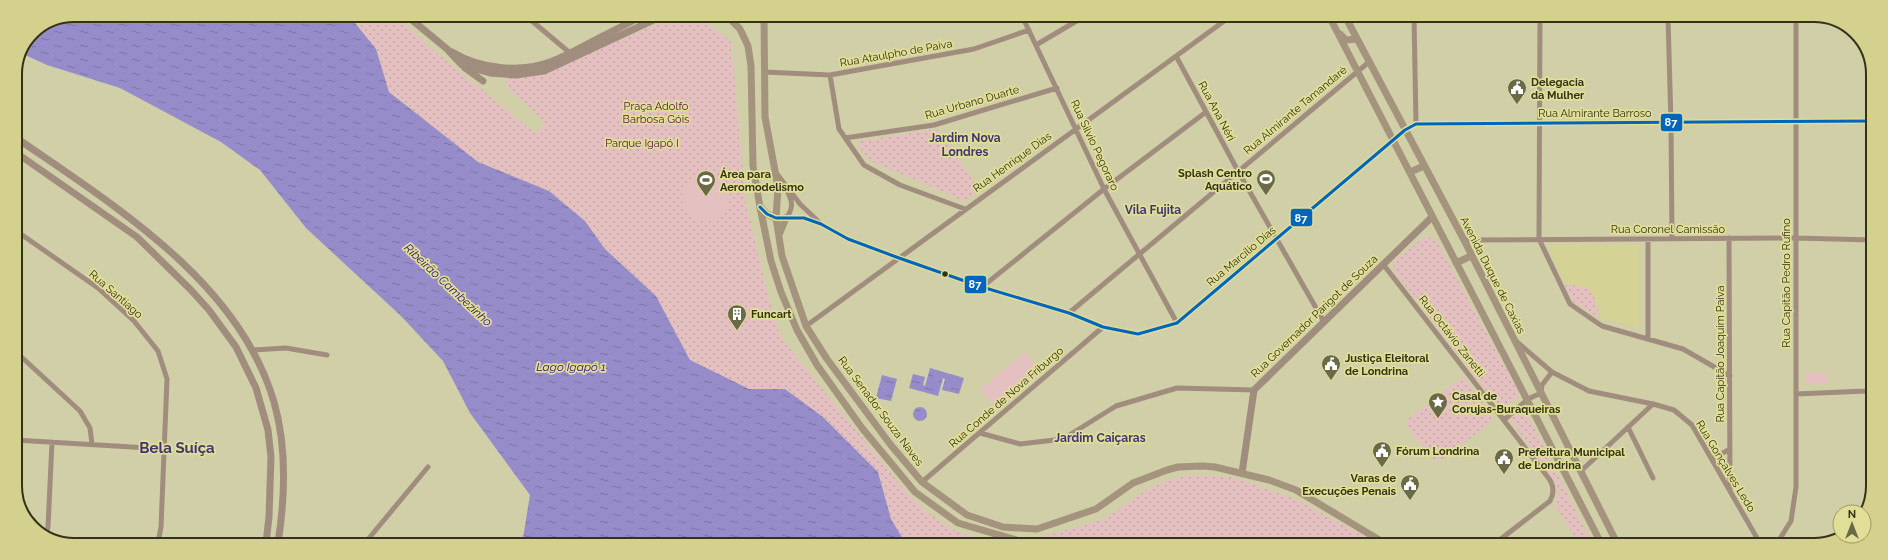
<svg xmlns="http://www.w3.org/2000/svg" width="1888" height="560" font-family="Raleway,sans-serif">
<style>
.built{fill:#d4d295}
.grass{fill:url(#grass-dots)}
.garden{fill:#e4c0c1}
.water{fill:url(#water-ripples)}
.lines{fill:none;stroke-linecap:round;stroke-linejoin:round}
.minor{stroke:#a18d7d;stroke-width:5}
.tertiary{stroke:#a18d7d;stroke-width:7}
.secondary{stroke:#a4947d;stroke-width:7}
.bus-1-casing{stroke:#e1df97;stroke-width:6}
.bus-1{stroke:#0065bd;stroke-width:3}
.bus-dot{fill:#343315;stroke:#e1df97;stroke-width:1.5}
.labels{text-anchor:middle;stroke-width:3.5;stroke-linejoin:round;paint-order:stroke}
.street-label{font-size:11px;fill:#343315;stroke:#e1df97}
.poi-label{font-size:11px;font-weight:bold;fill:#343315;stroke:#e1df97;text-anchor:start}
.park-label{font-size:11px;fill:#57133e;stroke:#e1df97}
.neighbourhood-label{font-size:12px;font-weight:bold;fill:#3f3673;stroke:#e1df97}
.water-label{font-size:12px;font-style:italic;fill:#2d1070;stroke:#e1df97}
.district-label{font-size:15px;font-weight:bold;fill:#3f3673;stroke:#e1df97}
.rim{fill:none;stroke:#343315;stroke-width:2}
.line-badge{stroke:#e1df97;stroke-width:1.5}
.badge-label{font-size:11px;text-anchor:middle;font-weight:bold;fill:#fff}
</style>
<defs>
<pattern id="grass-dots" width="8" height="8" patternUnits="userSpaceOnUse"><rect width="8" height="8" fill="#e4c0c1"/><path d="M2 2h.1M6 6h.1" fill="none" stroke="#c4a5a5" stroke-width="1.8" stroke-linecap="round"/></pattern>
<pattern id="water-ripples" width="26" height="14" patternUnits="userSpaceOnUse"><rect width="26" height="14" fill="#978cca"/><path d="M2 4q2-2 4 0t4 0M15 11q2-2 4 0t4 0" fill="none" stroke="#7c73a3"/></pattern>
</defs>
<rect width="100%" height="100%" fill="#d0cfa8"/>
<!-- built -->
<path class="built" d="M1547,245H1639V327L1600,318L1594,296L1588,288L1565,284Z"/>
<!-- grass -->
<path class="grass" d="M340,15H396L427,45L535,133L546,124L531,108L506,87L507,78L521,77L591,52L676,16H692L707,23L731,42L745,196L767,293L781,338L907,493L925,511L959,533L1009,544H906L891,519L878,472L785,389H749L690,360L656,296L605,249L585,221L549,191L478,162L389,92L376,49Z
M937,129L980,190L964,201L869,160L856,142Z
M1428,237L1436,240L1518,391V398L1504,408L1498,406L1394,271V261L1423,238Z
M1565,284L1588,288L1594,296L1600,318L1573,302Z
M1462,378L1466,379L1491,414L1493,421L1442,460L1435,461L1407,427V420Z
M1520,409L1523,410L1528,416L1593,545H1580L1555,505L1559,492L1556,484L1511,420L1512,416Z
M1186,475L1233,477L1298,500L1377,544H1087L1042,537L1105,519L1151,487Z"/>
<!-- garden -->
<path class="garden" d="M682 197a24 24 0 1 1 48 0a24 24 0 1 1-48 0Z
M1025,352L1042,373L998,409L980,389Z
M1805,373H1827V384L1805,383Z"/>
<!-- water -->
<path class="water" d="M74,15H340L355,23L376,49L389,92L478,162L549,191L585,221L605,249L656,296L690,360L749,389H785L823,417L878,472L891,519L906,544L517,543L523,538L530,495L470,413L443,361L401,316L306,228L260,170L221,142L120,88L47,65L23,54L32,32Z
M930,368L964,378L959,394L942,390L945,379L943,378L938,396L909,388L913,374L925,377L923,385L925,386Z
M882,375L897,379L891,401L876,398Z
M913 414a7 7 0 1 1 14 0a7 7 0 1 1-14 0Z"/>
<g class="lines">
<!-- minor -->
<path class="minor" d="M526,16L570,53
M630,16L634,20
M1022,16L1104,189L1177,323
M1414,17L1416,124
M1540,17L1539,239L1570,304L1602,326L1683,349L1730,376
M1668,17L1671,124L1672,238
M1036,45L1085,16
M1176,56L1238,171L1324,322
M764,72L830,75L974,49L1029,30
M830,75L839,129L864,165L900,185L965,209
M845,138L934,125L1057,88
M777,174L800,204L819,222
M776,218H804L821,224L848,239L899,258L982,287L1069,313L1103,327L1138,334L1177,323L1405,130L1416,124L1873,121
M786,218C793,209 793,203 788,193
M15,230L98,288L134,321L158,351L167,379L161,527L158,543
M1729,238L1730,491
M1464,240L1796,238L1872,240
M1383,264L1550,480C1554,487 1554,494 1550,501L1493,545
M982,287L1104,189L1206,112
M1069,313L1369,62
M806,326L1231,16
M1648,339V239
M1517,342L1552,372L1589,391L1653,404L1674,410L1692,425L1761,545
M252,350L286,348L327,355
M15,351L80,411L90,428L92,444
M1796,394L1866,391L1871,385
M1504,420L1528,399L1541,393L1542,385L1552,372
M1628,427L1653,478
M980,433L1020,444L1063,439L1116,406L1177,388L1254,390
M15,440L165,449
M1712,459L1730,449
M1581,471L1653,404
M922,482L1103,327
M46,535L48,527L52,442
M365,543L428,467
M1776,545L1791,521L1796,487V17"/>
<!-- tertiary -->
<path class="tertiary" d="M406,15L447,49L462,65L490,73L516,75L544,71L662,16
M452,52C480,69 520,73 550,62C566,56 580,48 595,40C610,32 626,25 641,16
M465,68L483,81
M15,137C113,205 239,281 274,402C287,447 285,498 278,543
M15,152L137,237L190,289L209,310L236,347L256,388L268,430L271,457L269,517L266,543
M1242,473L1254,390L1432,217"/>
<!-- secondary -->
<path class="secondary" d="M727,16L740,29L748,46L751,66L753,166L760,207L771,261L781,292L797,330L817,365L862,428L915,492L958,523L1030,544
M764,16L765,117L778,187L776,218L782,256L806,326L827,359L890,444L922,482L967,515L1003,527L1037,529L1096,509L1133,483L1167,470L1178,467L1202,466L1215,467L1269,480L1296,490L1386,544
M1329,16L1602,545
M1345,16L1464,240L1618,545
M731,18L746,16
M1340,34L1346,40L1357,39
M1410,172L1424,166
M760,207L767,214L776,218
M779,235L786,218
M1456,263L1471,256"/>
<!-- bus-1 casing -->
<g class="bus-1-casing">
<path id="bus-1" d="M760,207L767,214L776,218H804L821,224L848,239L899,258L982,287L1069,313L1103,327L1138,334L1177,323L1405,130L1416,124L1873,121"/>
</g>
<!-- bus-1 -->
<use href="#bus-1" class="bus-1"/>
</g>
<!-- icons -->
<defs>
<g id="civic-pin" transform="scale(1)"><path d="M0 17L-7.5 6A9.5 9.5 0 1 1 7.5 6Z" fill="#6b6a48" stroke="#e1df97"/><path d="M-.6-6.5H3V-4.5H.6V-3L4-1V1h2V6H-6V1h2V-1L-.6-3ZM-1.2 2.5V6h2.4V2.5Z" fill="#fff"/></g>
<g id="stadium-pin" transform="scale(1)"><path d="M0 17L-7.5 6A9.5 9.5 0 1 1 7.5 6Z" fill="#6b6a48" stroke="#e1df97"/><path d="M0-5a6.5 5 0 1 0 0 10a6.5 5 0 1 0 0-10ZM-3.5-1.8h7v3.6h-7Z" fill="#fff"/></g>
<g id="building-pin" transform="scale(1)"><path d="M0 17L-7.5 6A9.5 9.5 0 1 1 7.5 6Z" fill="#6b6a48" stroke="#e1df97"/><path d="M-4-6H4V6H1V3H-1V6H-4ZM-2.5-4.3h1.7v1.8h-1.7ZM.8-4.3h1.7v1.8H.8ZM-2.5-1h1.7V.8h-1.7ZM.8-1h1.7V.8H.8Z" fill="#fff"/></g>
<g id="sight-pin" transform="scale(1)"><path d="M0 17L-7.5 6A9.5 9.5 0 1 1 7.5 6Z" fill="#6b6a48" stroke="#e1df97"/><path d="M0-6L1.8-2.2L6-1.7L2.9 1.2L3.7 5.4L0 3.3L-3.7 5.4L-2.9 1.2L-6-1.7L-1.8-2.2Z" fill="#fff"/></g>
</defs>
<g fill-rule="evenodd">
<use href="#civic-pin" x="1517" y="88"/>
<use href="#stadium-pin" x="1266" y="179"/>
<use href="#stadium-pin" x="706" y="180"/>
<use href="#building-pin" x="737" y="314"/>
<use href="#civic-pin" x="1331" y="364"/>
<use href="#sight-pin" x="1438" y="402"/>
<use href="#civic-pin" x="1382" y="451"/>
<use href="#civic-pin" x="1504" y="458"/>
<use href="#civic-pin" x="1410" y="484"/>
</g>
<!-- markers -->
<circle class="bus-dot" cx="945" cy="274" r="3.5"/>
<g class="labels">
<!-- street labels -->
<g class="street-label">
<text transform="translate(896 53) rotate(-10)" y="4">Rua Ataulpho de Paiva</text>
<text transform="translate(972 102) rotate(-16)" y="4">Rua Urbano Duarte</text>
<text transform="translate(1295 110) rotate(-40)" y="4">Rua Almirante Tamandaré</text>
<text transform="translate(1217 111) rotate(62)" y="4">Rua Ana Néri</text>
<text x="1595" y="117">Rua Almirante Barroso</text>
<text transform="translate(1095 145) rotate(65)" y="4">Rua Silvio Pegoraro</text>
<text transform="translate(1012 162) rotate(-36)" y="4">Rua Henrique Dias</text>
<text x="1668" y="233">Rua Coronel Camissão</text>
<text transform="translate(1241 256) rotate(-40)" y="4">Rua Marcílio Dias</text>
<text transform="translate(1493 275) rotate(63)" y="4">Avenida Duque de Caxias</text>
<text transform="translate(1786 283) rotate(-90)" y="4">Rua Capitão Pedro Rufino</text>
<text transform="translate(116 294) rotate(41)" y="4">Rua Santiago</text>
<text transform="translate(1314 316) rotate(-44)" y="4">Rua Governador Parigot de Souza</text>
<text transform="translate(1452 336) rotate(52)" y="4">Rua Octávio Zanetti</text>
<text transform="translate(1720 354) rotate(-90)" y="4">Rua Capitão Joaquim Paiva</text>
<text transform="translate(1006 397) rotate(-41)" y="4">Rua Conde de Nova Friburgo</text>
<text transform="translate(881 411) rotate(53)" y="4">Rua Senador Souza Naves</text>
<text transform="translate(1726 466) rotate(59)" y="4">Rua Gonçalves Ledo</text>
</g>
<!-- poi labels -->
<g class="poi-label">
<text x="1531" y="86">Delegacia<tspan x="1531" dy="13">da Mulher</tspan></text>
<text x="1252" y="177" text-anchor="end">Splash Centro<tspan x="1252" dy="13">Aquático</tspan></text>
<text x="720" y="178">Área para<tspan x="720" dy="13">Aeromodelismo</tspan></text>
<text x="751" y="318">Funcart</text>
<text x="1345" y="362">Justiça Eleitoral<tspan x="1345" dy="13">de Londrina</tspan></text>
<text x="1452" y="400">Casal de<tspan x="1452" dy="13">Corujas-Buraqueiras</tspan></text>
<text x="1396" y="455">Fórum Londrina</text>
<text x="1518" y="456">Prefeitura Municipal<tspan x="1518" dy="13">de Londrina</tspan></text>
<text x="1396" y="482" text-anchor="end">Varas de<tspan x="1396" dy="13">Execuções Penais</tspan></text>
</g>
<!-- park labels -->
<g class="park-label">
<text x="656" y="110">Praça Adolfo<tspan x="656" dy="13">Barbosa Góis</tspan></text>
<text x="642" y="147">Parque Igapó I</text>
</g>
<!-- neighbourhood labels -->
<g class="neighbourhood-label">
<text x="965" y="142">Jardim Nova<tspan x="965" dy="14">Londres</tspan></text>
<text x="1153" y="214">Vila Fujita</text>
<text x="1100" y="442">Jardim Caiçaras</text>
</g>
<!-- water labels -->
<g class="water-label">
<text transform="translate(448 285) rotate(43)" y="4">Ribeirão Cambezinho</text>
<text x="571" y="371">Lago Igapó 1</text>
</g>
<!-- district labels -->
<g class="district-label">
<text x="177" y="453">Bela Suíça</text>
</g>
</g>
<!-- crop -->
<path d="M0 0H1888V560H0ZM74 22H1814A52 52 0 0 1 1866 74V486A52 52 0 0 1 1814 538H74A52 52 0 0 1 22 486V74A52 52 0 0 1 74 22Z" fill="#d3d18d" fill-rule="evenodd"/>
<path class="rim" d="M74 22H1814A52 52 0 0 1 1866 74V486A52 52 0 0 1 1814 538H74A52 52 0 0 1 22 486V74A52 52 0 0 1 74 22Z"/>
<g class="line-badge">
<rect x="1660" y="113" width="23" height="19" rx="4" fill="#0065bd"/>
<rect x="1290" y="208" width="23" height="19" rx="4" fill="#0065bd"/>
<rect x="964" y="275" width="23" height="19" rx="4" fill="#0065bd"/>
</g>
<g class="badge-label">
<text x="1671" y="126">87</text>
<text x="1301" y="222">87</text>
<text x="975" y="288">87</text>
</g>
<!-- north arrow -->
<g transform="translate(1852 524)"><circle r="19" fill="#e1df97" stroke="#9c9a63"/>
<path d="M0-3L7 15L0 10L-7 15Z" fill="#6b6a48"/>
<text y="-6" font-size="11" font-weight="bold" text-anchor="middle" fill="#343315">N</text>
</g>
</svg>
